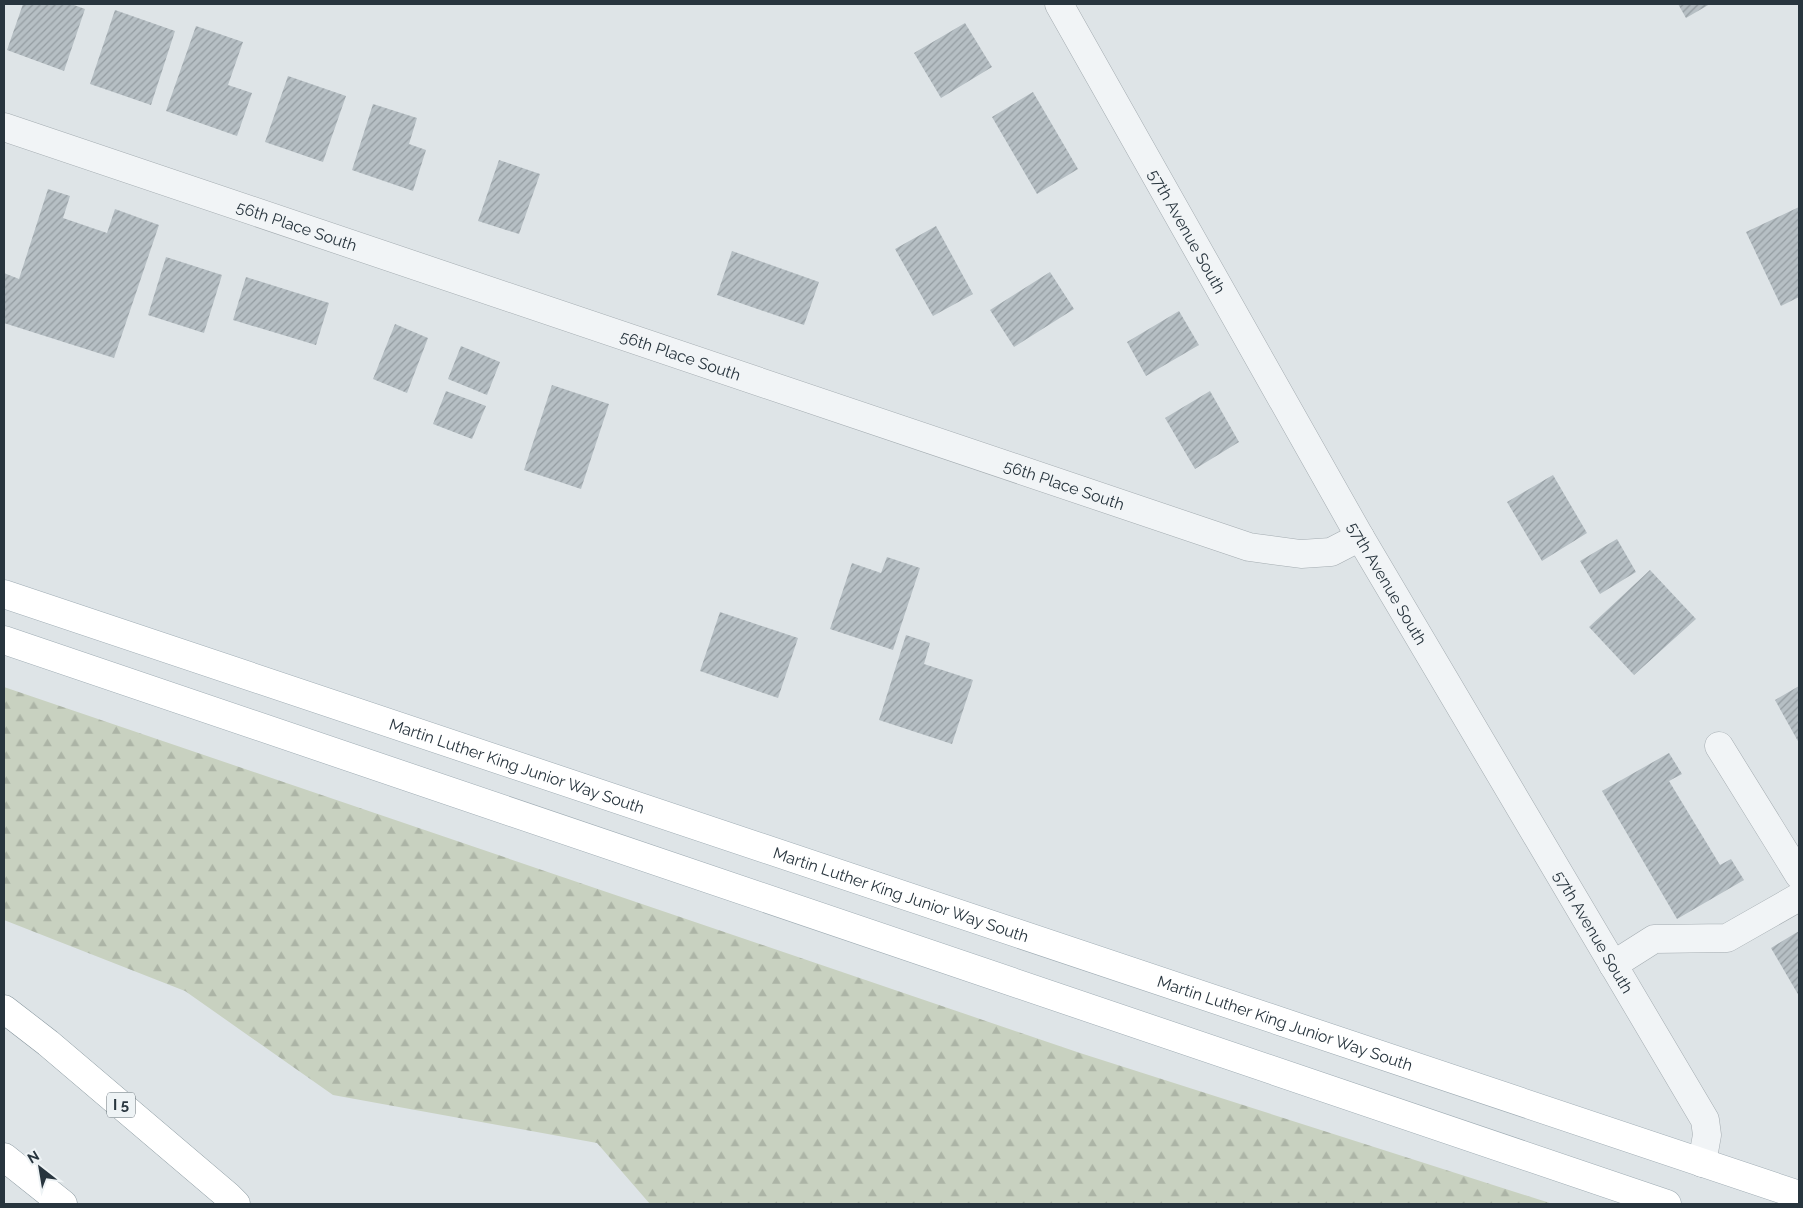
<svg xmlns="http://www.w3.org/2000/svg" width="1803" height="1208" font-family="Raleway,sans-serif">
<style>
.forest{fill:url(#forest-firs)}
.building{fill:url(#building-hatch)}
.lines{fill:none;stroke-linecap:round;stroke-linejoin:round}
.minor-casing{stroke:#a4acb1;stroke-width:29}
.major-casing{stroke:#9eabb3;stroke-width:29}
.highway-casing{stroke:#86959d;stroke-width:29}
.minor{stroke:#f1f4f6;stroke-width:28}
.major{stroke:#fff;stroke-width:28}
.highway{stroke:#fff;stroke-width:28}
.labels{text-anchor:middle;stroke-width:4;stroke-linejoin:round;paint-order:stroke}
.shield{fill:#eef3f5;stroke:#636e75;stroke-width:1}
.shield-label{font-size:15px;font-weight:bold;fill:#28353e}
.street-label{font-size:16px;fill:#28353e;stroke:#eef3f5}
</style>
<defs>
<pattern id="forest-firs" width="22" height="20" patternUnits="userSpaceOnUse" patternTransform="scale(1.25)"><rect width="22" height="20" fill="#c8d1c0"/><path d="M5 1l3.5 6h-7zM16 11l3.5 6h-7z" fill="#acb4a6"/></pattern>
<pattern id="building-hatch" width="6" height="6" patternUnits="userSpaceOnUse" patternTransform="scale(1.25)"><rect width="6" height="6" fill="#b6bfc4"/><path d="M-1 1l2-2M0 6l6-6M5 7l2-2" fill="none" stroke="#949ca1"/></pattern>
</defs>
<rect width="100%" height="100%" fill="#dee4e7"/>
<!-- forest -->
<path class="forest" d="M4,687L1080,1053L1553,1204H650L597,1143L333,1095L185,991L4,920Z"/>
<!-- building -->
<path class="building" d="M23,4H71L85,9L64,71L7,50Z
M1678,4H1710L1686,18Z
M115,10L175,31L151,105L90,84Z
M965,23L992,67L941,98L914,53Z
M196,26L243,42L228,85L252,93L237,136L166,111Z
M288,76L346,96L323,162L265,142Z
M1033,92L1078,169L1037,194L992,117Z
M373,104L417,118L409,144L426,150L413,191L352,170Z
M499,160L540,174L519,234L478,221Z
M48,189L70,196L63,218L107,233L115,209L159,225L114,358L4,323V273L19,279Z
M1799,207V297L1781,306L1746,232Z
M936,226L973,294L933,316L895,249Z
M732,251L819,282L804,325L717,295Z
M166,257L222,275L204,333L148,315Z
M1050,272L1074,309L1014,347L990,310Z
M246,277L329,303L316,345L233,320Z
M1179,311L1199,345L1146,376L1127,342Z
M395,324L428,338L407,393L373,379Z
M461,346L500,362L487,395L448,379Z
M552,385L609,404L581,489L524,470Z
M446,391L486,406L472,439L433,424Z
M1210,391L1239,442L1195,469L1165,418Z
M1553,475L1587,533L1542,561L1507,502Z
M1617,539L1636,572L1600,594L1580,561Z
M887,557L920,568L893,650L830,629L852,563L881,573Z
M1650,570L1696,619L1634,675L1589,627Z
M720,612L798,638L778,698L700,671Z
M906,635L930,643L924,664L973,680L952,744L879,720Z
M1799,686V743L1775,700Z
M1669,753L1682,774L1669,781L1720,865L1731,859L1744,880L1677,919L1602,791Z
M1799,931V996L1771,948Z"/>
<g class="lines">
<!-- minor casing -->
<g class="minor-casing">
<g id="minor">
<path id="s1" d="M1059,4L1360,537L1705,1120L1707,1135L1702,1163"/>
<path id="s2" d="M4,127L1249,547L1301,554L1331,552L1360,537"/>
<path d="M1719,746L1799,875"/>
<path d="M1613,965L1654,939L1727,938L1799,897"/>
</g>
</g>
<!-- major casing -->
<g class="major-casing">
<g id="major">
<path id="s3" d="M4,594L1799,1195"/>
<path d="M4,640L1667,1204"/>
</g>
</g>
<!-- highway casing -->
<g class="highway-casing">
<path id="highway" d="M4,1009L48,1043L228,1196L236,1204
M4,1157L63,1204"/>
</g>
<!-- minor -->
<use href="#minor" class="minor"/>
<!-- major -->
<use href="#major" class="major"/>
<!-- highway -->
<use href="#highway" class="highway"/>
</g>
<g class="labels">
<!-- shield labels -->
<rect class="shield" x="107" y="1092.5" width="28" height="25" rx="4"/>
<g class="shield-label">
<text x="121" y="1110">I 5</text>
</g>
<!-- street labels -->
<g class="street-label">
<text dy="6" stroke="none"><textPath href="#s2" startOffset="309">56th Place South</textPath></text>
<text dy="6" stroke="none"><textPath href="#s1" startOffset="261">57th Avenue South</textPath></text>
<text dy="6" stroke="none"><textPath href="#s2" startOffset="714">56th Place South</textPath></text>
<text dy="6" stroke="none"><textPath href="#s2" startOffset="1119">56th Place South</textPath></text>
<text dy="6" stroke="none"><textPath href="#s1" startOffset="666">57th Avenue South</textPath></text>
<text dy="6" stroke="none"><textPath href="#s3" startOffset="541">Martin Luther King Junior Way South</textPath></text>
<text dy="6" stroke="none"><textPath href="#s3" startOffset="946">Martin Luther King Junior Way South</textPath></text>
<text dy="6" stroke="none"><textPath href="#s1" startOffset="1071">57th Avenue South</textPath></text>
<text dy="6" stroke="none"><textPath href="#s3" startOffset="1351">Martin Luther King Junior Way South</textPath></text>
</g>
</g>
<!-- border -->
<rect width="1803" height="1208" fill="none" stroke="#28353e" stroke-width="10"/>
<!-- north arrow -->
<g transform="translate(40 1168) rotate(329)" stroke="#eef3f5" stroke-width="4" paint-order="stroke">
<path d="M0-4L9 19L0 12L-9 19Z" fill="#28353e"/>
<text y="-8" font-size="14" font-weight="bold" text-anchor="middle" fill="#28353e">N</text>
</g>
</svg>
